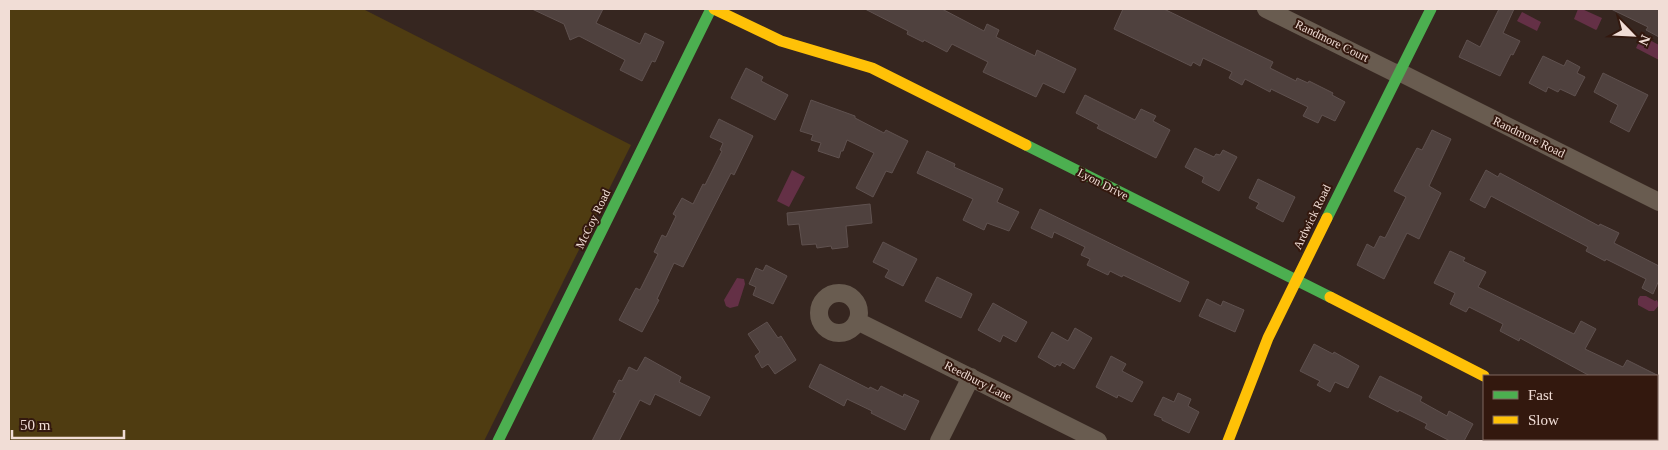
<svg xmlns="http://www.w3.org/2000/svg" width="1668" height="450" font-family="'Times New Roman',serif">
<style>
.green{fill:#4f3c11}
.water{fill:#643046}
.building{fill:#4f413e;stroke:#5f514f}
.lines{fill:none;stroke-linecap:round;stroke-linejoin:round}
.street{stroke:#695c50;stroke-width:18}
.fast{stroke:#4caf50;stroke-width:11}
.slow{stroke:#ffc107;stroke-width:11}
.labels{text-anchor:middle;stroke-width:4;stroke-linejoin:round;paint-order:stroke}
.street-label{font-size:12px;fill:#f1ddd6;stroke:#33180e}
</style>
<rect width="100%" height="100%" fill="#362620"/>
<!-- green -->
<path class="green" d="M9,9H363L631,145L484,441H9Z"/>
<!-- water -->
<path class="water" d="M1578,9H1582L1602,18L1597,29L1596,30L1574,19Z
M1522,12L1541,22L1537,31L1517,21Z
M1642,36L1659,45V60L1636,48Z
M792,170L805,177L789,207L777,201Z
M737,278L744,279L745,284L738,306L730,308L726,306L724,300Z
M1640,296H1646L1655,301L1657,300L1659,305L1654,311H1649L1638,305V299Z"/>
<!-- building -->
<path class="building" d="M532,9H603L596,23L640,44L645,33L664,42L655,62L652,61L642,81L620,70L625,60L579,36L570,40L564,24Z
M865,9H942L984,31L987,24L999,30L996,37L1035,56L1037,50L1076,69L1064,93L1043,83L1036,97L983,72L988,62L952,44L947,52L924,40L923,42L907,34L908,31Z
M1123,9H1164L1273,62L1270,68L1296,81L1297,78L1308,83L1309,81L1333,93L1332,95L1345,102L1335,121L1322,115L1318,123L1303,116L1308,107L1271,89L1270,92L1245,79L1242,85L1229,78L1232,72L1203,58L1200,66L1193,62L1191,66L1114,29Z
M1499,9H1514L1503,33L1520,41L1513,55L1511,54L1500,76L1459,57L1467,40L1480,47Z
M1611,9H1659V37L1646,30L1648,27Z
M1543,56L1564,66L1567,60L1580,67L1577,73L1585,77L1575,96L1560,89L1558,92L1548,87L1546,92L1529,83Z
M746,68L763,77L761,81L788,95L775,120L731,98Z
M1603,73L1648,95L1629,132L1610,122L1618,105L1594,92Z
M1085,95L1135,120L1141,109L1156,116L1153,121L1170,130L1156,158L1097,128L1099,125L1076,113Z
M811,100L855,116V118L884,133L886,130L908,141L892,173L886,171L873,197L856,188L874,153L847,140L843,151H841L839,158L818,151L821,143L811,140L813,135L800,131Z
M719,119L753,136L734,175L731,173L683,267L674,263L657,299L659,300L642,332L619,320L636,288L640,290L658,254L654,252L662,235L666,237L676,216L673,214L682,198L693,204L703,184L705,185L722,151L720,150L723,143L710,137Z
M1432,130L1451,139L1429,186L1441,193L1419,239L1407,233L1384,279L1357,265L1367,244L1374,248L1380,236L1385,238L1406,197L1394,191L1417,148L1422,150Z
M1195,148L1214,157L1216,154L1220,155L1223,150L1237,157L1219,191L1202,182L1204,177L1185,167Z
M927,151L955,164L954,167L1003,189L997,202L1019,212L1009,231L987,223L984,230L963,220L973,199L917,173Z
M1486,170L1498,177L1500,173L1599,226L1600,224L1619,233L1614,243L1659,266V280L1653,294L1642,288L1646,279L1606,259L1605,261L1586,251L1588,247L1491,196L1485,208L1470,200Z
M1258,179L1295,197L1283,222L1256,208L1259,203L1249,198Z
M870,204L872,223L846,226L848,247L832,249L831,246L817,248L816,244L802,245L799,224L788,225L787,213Z
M1040,209L1189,282L1180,302L1123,275L1122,277L1110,271L1108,275L1087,265L1090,259L1081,255L1085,247L1054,232L1052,238L1031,228Z
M883,242L917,259L903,286L885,277L889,270L873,262Z
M1450,251L1465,258L1463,261L1486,272L1478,287L1574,334L1581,321L1596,329L1585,349L1623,367L1627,360L1659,376H1590L1520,338L1519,341L1500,331L1503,324L1469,307L1466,312L1450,304L1455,293L1434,283Z
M766,265L787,276L773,304L753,295L756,287L749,284L756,268L763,271Z
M937,277L972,294L961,318L925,301Z
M1207,299L1221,306L1223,301L1244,310L1235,332L1199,316Z
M993,303L1027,322L1016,342L1003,335L1000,342L978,330Z
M767,322L778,338L781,336L796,360L775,374L768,364L762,368L755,356L760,352L748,334Z
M1075,328L1092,338L1074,369L1062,362L1060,366L1057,364L1055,367L1038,357L1052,332L1068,341Z
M1314,344L1333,354L1334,352L1359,366L1348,388L1335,382L1330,392L1317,385L1320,381L1300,371Z
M1111,356L1126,364L1122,371L1143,382L1132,402L1118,395L1117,398L1096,387Z
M645,357L681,377L679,382L710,397L700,416L655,394L650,405L640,400L619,441H592L616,393L613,392L619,380L622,381L629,367L637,371Z
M820,364L869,389L870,387L878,391L881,386L903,397L904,394L919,401L905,430L871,413L872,411L847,399L844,406L809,387Z
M1380,376L1422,397L1420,401L1447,416L1449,411L1473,424L1464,441H1450L1425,428L1427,424L1399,410L1398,412L1369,397Z
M1178,393L1191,399L1188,406L1199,412L1189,433L1162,420V418L1154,415L1163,397L1174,402Z"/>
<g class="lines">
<!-- street -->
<path class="street" d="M1266,9L1393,72L1403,74L1659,202
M819 313a20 20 0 1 1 40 0a20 20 0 1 1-40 0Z
M857,321L1098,441
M1608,439L1613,441
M939,441L971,377"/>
<!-- fast -->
<path class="fast" d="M1026,145L1330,297
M1327,218L1431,9
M498,441L711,9"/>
<!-- slow -->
<path class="slow" d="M714,9L781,41L872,68L1026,145
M1330,297L1484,376
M1228,441L1268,338L1327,218"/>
</g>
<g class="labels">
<!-- street labels -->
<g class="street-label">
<text transform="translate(1332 41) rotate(26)" y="4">Randmore Court</text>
<text transform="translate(1529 137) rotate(26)" y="4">Randmore Road</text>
<text transform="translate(1103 184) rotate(27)" y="4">Lyon Drive</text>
<text transform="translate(1312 217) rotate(-64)" y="4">Ardwick Road</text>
<text transform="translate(593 219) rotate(-64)" y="4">McCoy Road</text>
<text transform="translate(978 381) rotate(27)" y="4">Reedbury Lane</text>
</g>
</g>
<!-- border -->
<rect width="1668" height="450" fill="none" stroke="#f1ddd6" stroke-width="20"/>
<!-- legend -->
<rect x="1483" y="375" width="175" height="65" fill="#33180e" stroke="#7f675e"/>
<rect x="1493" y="391" width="25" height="8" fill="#4caf50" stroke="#7f675e"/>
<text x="1528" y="400" font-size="15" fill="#f1ddd6">Fast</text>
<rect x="1493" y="416" width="25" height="8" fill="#ffc107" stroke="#7f675e"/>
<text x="1528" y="425" font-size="15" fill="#f1ddd6">Slow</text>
<!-- north arrow -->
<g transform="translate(1633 35) rotate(114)" stroke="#33180e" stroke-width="4" paint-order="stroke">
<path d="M0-4L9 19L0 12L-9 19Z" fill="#f1ddd6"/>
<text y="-8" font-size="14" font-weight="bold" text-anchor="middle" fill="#f1ddd6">N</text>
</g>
<!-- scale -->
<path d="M12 430v8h112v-8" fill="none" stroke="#f1ddd6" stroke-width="2.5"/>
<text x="20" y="430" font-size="15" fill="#f1ddd6" stroke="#33180e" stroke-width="4" paint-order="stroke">50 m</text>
</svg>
